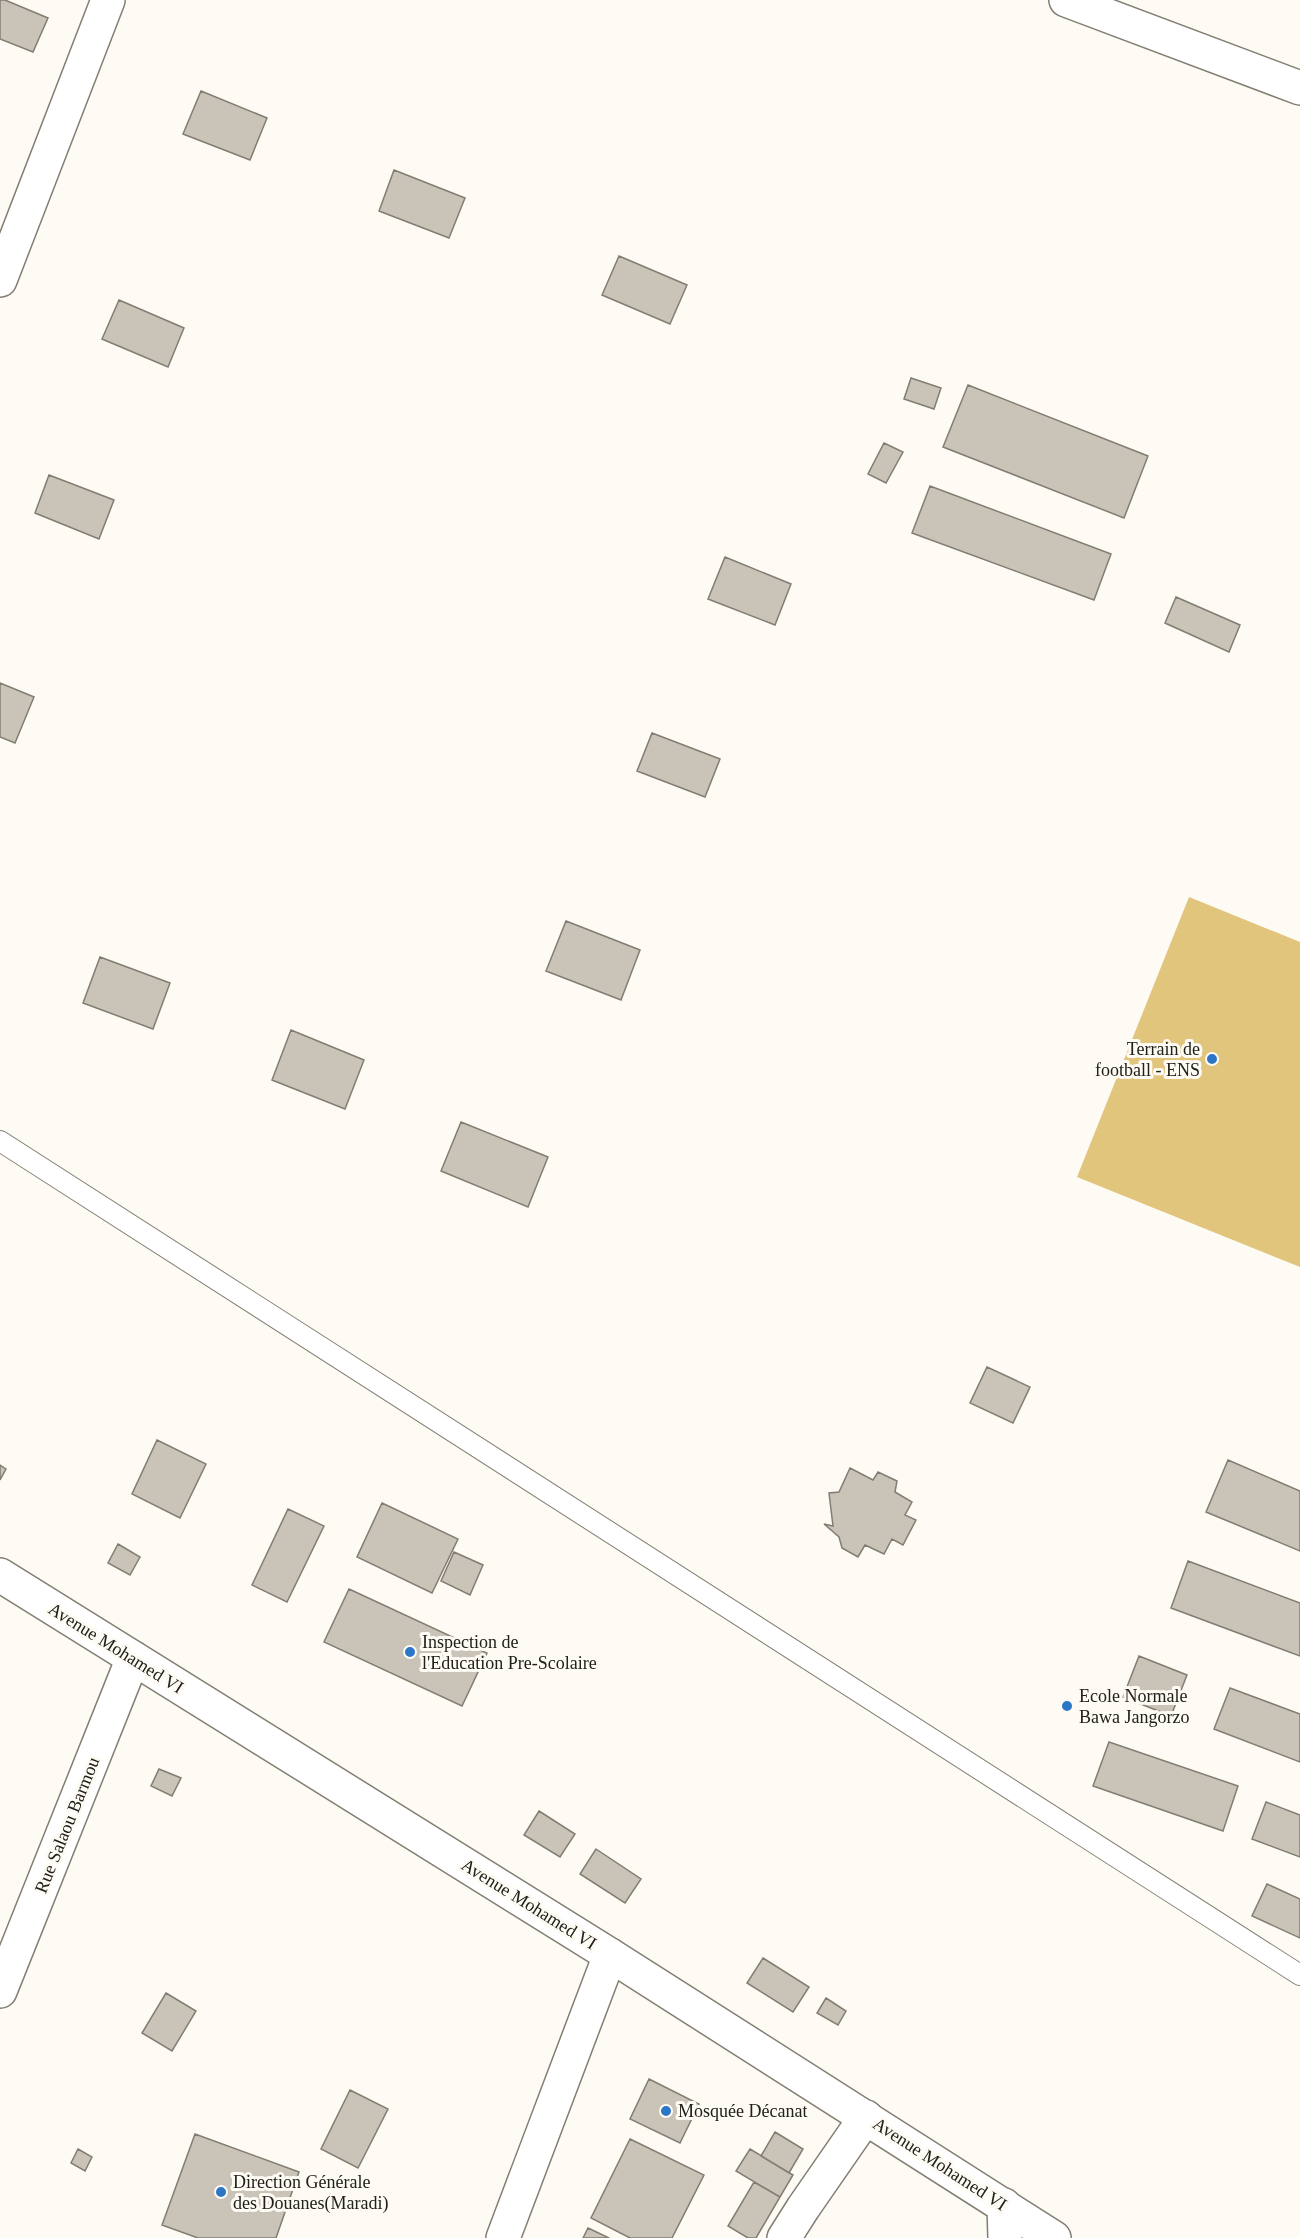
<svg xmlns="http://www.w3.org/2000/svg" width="1300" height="2238" font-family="'Times New Roman',serif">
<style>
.green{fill:#e1c57d}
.building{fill:#c9c4b7;stroke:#827d72;stroke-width:1.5}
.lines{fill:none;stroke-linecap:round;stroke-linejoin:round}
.lane-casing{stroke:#837e73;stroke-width:22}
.street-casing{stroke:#837e73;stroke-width:36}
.secondary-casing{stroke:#837e73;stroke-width:36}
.lane{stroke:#fff;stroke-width:20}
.street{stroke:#fff;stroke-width:33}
.secondary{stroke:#fff;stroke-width:33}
.poi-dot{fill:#2d76c7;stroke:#fefbf4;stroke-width:2}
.labels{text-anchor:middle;stroke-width:6;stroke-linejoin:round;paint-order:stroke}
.poi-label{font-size:18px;fill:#22201b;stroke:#fefbf4;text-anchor:start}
.street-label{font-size:18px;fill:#22201b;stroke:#fefbf4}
</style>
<rect width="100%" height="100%" fill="#fefbf4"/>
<!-- green -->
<path class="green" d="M1189,897L1300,942V1267L1077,1177Z"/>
<!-- building -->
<path class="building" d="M0,0H5L48,18L33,52L0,39Z
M201,91L267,118L250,160L183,134Z
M394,170L465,198L449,238L379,211Z
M619,256L687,285L670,324L602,295Z
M119,300L184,328L168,367L102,339Z
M911,378L941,388L934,409L904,399Z
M968,385L1148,456L1124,518L943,447Z
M884,443L903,452L886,483L868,474Z
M49,475L114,500L99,539L35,513Z
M930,486L1111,554L1094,600L912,533Z
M725,557L791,584L775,625L708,599Z
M1176,597L1240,625L1229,652L1165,623Z
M0,683L34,697L15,743L0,737Z
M652,733L720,759L705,797L637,771Z
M566,921L640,950L621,1000L546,971Z
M100,957L170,983L153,1029L83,1003Z
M291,1030L364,1060L345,1109L272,1080Z
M461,1122L548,1157L528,1207L441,1171Z
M987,1367L1030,1387L1013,1423L970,1403Z
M157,1440L206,1464L180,1518L132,1494Z
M1228,1460L1300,1491V1551L1206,1512Z
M0,1465L6,1469L0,1480Z
M850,1468L873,1480L878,1472L897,1481L895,1492L912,1502L905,1515L916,1520L903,1545L892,1539L884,1554L865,1545L858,1557L842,1548L839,1537L824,1524L833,1526L829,1493L839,1492Z
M382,1503L458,1539L432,1593L357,1557Z
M288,1509L324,1526L287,1602L252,1585Z
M118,1544L140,1557L130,1575L108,1563Z
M454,1552L483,1565L470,1595L441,1581Z
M1188,1561L1300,1603V1656L1171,1608Z
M349,1589L487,1653L462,1706L324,1642Z
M1139,1656L1187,1675L1171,1716L1123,1697Z
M1230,1688L1300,1714V1762L1214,1729Z
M1109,1742L1238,1786L1223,1831L1093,1786Z
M159,1769L181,1778L172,1796L151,1786Z
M1266,1802L1300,1815V1857L1252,1839Z
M539,1811L575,1834L560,1857L524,1835Z
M596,1849L641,1879L625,1903L580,1874Z
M1267,1884L1300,1899V1938L1252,1916Z
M763,1958L809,1987L793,2012L747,1983Z
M166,1993L196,2011L172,2051L142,2033Z
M826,1998L846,2011L838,2025L817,2013Z
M649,2079L699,2104L680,2143L630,2119Z
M350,2090L388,2109L358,2168L321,2149Z
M775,2132L803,2149L789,2173L761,2156Z
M195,2134L299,2172L276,2238H198L162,2225Z
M630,2139L704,2175L672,2238H630L591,2218Z
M78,2149L92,2157L85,2171L71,2163Z
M750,2149L793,2175L780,2197L736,2171Z
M754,2182L780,2197L756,2238H748L728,2226Z
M588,2228L609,2238H583Z"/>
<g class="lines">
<!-- lane casing -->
<g class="lane-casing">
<path id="lane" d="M0,1141L1300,1975"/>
</g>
<!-- street casing -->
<g class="street-casing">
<path id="street" d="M1066,0L1300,88
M0,1991L133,1658
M1004,2205L1005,2238
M503,2238L610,1955
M784,2238L803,2208L866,2117"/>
</g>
<!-- secondary casing -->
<g class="secondary-casing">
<path id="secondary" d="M0,280L108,0
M0,1575L610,1955L1054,2238"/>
</g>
<!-- lane -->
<use href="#lane" class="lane"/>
<!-- street -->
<use href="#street" class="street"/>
<!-- secondary -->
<use href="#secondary" class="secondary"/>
</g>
<!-- markers -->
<g class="poi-dot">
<circle cx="1212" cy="1059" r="6"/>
<circle cx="410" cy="1652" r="6"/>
<circle cx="1067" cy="1706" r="6"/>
<circle cx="666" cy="2111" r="6"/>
<circle cx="221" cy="2192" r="6"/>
</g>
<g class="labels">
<!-- poi labels -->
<g class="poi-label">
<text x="1200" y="1055" text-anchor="end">Terrain de<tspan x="1200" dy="21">football - ENS</tspan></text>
<text x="422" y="1648">Inspection de<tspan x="422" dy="21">l'Education Pre-Scolaire</tspan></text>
<text x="1079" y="1702">Ecole Normale<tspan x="1079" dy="21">Bawa Jangorzo</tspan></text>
<text x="678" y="2117">Mosquée Décanat</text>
<text x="233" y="2188">Direction Générale<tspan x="233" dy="21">des Douanes(Maradi)</tspan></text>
</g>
<!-- street labels -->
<g class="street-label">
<text transform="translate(116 1648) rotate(32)" y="6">Avenue Mohamed VI</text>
<text transform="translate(67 1825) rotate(-68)" y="6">Rue Salaou Barmou</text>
<text transform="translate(529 1904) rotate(32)" y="6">Avenue Mohamed VI</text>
<text transform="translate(940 2164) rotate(33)" y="6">Avenue Mohamed VI</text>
</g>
</g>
</svg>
